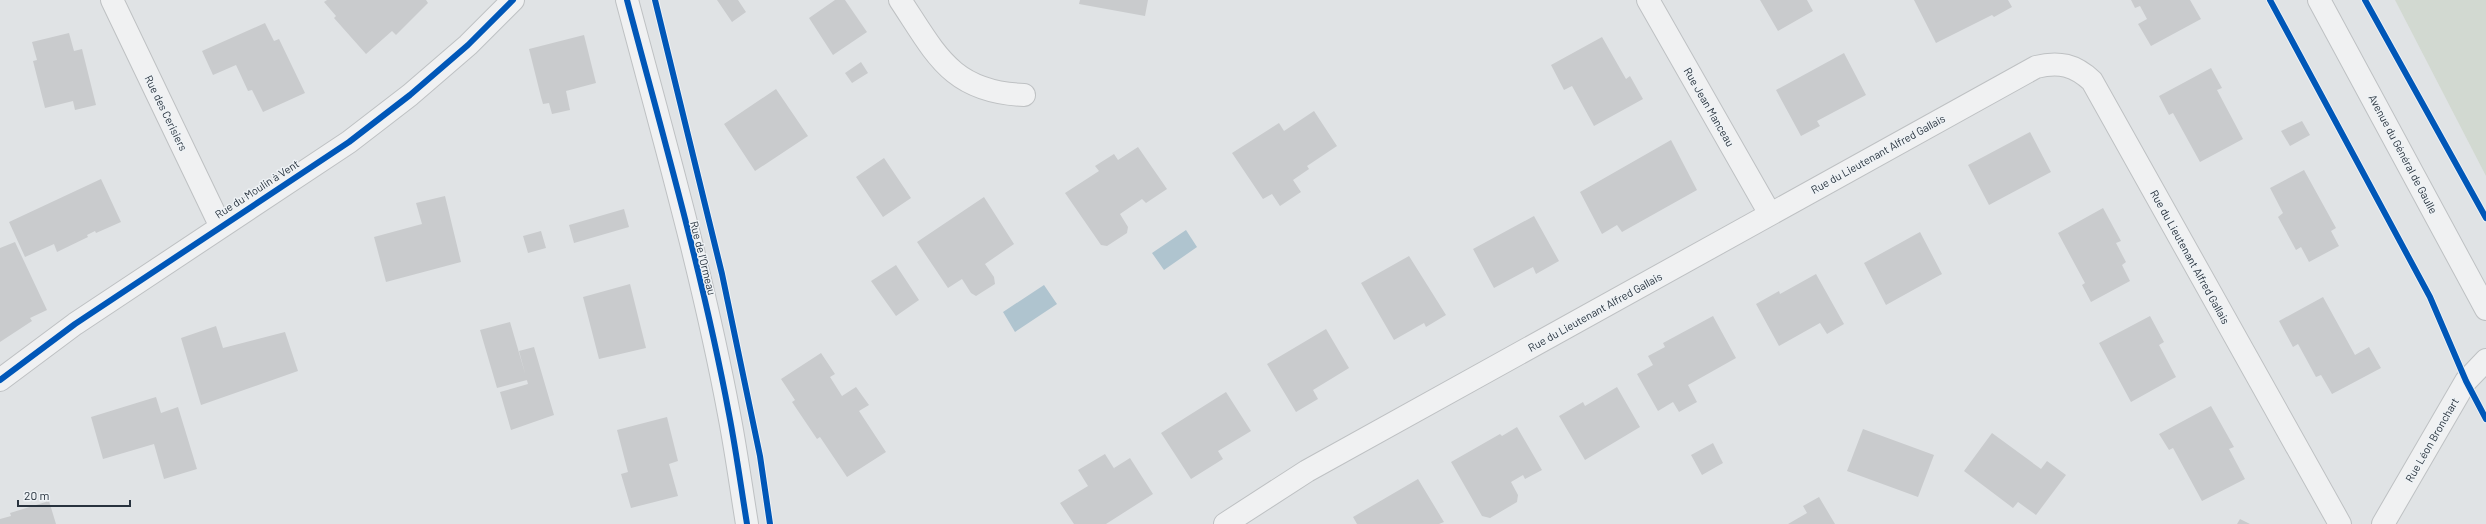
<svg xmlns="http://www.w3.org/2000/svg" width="2486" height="524" font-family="Barlow,sans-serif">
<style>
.green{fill:#d2d9d1}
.water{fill:#afc4cf}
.building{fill:#c9cbcd}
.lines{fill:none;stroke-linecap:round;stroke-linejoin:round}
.minor-casing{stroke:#bec1c3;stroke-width:24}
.minor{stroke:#f0f1f2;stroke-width:22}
.cycleway-casing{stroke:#eef2f5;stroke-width:8}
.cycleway{stroke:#0057b8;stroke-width:6}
.labels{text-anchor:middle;stroke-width:3;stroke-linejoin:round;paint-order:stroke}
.street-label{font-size:11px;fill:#28333e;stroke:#eef2f5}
</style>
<rect width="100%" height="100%" fill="#e0e3e5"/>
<!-- green -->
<path class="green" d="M2395,0H2486V176Z"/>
<!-- water -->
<path class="water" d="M1186,230L1197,247L1164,270L1152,253Z
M1044,285L1057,304L1015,332L1003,312Z"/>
<!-- building -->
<path class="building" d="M327,0H426L428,3L396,35L392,31L366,54L334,18L336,16L324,2Z
M717,0H738L746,12L732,22Z
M835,0H845L867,32L833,55L809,18Z
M1080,0H1148L1145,16L1079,4Z
M1760,0H1807L1813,11L1778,31Z
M1914,0H2008L2012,7L1994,17L1992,15L1936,43Z
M2131,0H2190L2201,19L2151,46L2138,24L2147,19L2140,6L2135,8Z
M265,23L274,41L279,39L305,93L263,112L252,90L248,91L236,65L213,75L202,51Z
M69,33L74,51L82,49L96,105L75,110L73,101L45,108L33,61L37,60L32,42Z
M584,35L596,83L566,91L570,110L552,114L549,103L543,104L541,97L529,49Z
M1602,37L1626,79L1630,76L1643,99L1594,126L1572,86L1564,90L1551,65Z
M1844,53L1866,95L1817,121L1820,126L1801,136L1776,90Z
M861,62L868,73L852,83L845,73Z
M2211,68L2222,88L2217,90L2243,139L2200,162L2173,113L2169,115L2159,96Z
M776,89L808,136L755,171L724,124Z
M1314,111L1337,146L1307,166L1309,169L1293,180L1301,192L1280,206L1272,194L1263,199L1232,153L1279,123L1284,131Z
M2302,121L2310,135L2290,146L2281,131Z
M2030,132L2051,172L1989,205L1968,165Z
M1671,140L1697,190L1622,232L1617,225L1602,234L1580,192Z
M1138,147L1167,189L1146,203L1142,199L1120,214L1128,227L1127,233L1107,246L1101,245L1065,193L1099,171L1095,166L1114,154L1118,160Z
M884,158L911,198L883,217L856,177Z
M2304,170L2336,228L2331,231L2339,246L2309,262L2301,247L2296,250L2278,217L2283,213L2270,188Z
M101,179L121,222L96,233L95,231L87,235L88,237L57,252L54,244L25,257L9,222Z
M445,196L461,262L386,282L374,237L422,224L416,203Z
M984,197L1014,244L985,264L994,277L995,284L976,296L971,293L962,279L948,288L917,242Z
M2103,208L2121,241L2116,243L2126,262L2122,265L2130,281L2091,302L2082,285L2085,283L2058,233Z
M624,209L629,227L574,243L569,225Z
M1534,216L1559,261L1536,274L1533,267L1494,288L1473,249Z
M541,231L546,248L528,253L523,236Z
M1920,232L1942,274L1886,305L1864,263Z
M15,242L47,310L30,318L32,321L0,342V248Z
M1409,256L1446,315L1426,327L1424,323L1394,340L1361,283Z
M896,265L919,300L896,316L871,281Z
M1816,274L1844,324L1827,334L1820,323L1779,346L1756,304L1779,291L1780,294Z
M630,284L646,348L599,359L583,297Z
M2323,297L2355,355L2369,347L2381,368L2332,394L2321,375L2316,377L2298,344L2293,347L2279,321Z
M1713,316L1736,358L1688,385L1697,402L1679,412L1673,402L1658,411L1637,374L1653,365L1648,356L1665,347L1663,343Z
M2150,316L2164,342L2159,345L2176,377L2131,402L2099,343Z
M510,322L527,380L497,388L480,330Z
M216,326L223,348L285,332L298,371L201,405L181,338Z
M1326,329L1349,368L1313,390L1318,399L1296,412L1267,364Z
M534,347L554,415L511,430L500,392L528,384L519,351Z
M821,353L835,374L830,377L842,396L856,387L869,405L859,411L886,452L847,477L820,437L817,439L792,402L795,400L781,379Z
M1617,387L1640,427L1585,460L1559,416L1583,402L1585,406Z
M1226,392L1251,431L1218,451L1223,459L1191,479L1161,433Z
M156,397L161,413L178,407L197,469L164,479L154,444L103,459L91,417Z
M2211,406L2234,447L2229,449L2245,479L2202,501L2173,448L2169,450L2159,434Z
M667,417L678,461L669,464L678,496L631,508L621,474L628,472L617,430Z
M1517,427L1542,470L1525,479L1523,475L1511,482L1518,495L1517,502L1490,518L1482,516L1451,462L1500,434L1502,436Z
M1863,429L1934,455L1918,497L1847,471Z
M1992,433L2041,469L2047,461L2066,475L2036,515L2018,502L2013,508L1964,471Z
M1713,443L1723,463L1702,475L1691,455Z
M1105,454L1115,470L1114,468L1130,458L1153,494L1106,524H1074L1060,503L1088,486L1078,470Z
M1418,479L1444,522L1439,524H1357L1353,517Z
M1819,497L1835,524H1788L1807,513L1803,506Z
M49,501L56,524H0V519L11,516L10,513Z
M2240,519L2250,524H2237Z"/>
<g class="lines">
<!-- minor casing -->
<g class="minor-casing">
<path id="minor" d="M112,0L220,225
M627,0C663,136 703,275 729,414C736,450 741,487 747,524
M900,0C936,54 951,92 1024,95
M1648,0L1770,214
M2319,0L2486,309
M0,380L75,324L349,142L410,95L468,45L513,0
M1225,524L1307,471L2036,67C2059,61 2075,65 2092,81L2340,524
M2383,524L2466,381L2486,360"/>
</g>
<!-- minor -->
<use href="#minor" class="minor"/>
<!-- cycleway casing -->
<g class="cycleway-casing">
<path id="cycleway" d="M627,0C663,136 703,275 729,414C736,450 741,487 747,524
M655,0L722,274L760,456L770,524
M2270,0L2430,297L2466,381L2486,419
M2365,0L2486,218
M0,380L75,324L349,142L410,95L468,45L513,0"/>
</g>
<!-- cycleway -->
<use href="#cycleway" class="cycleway"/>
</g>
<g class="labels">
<!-- street labels -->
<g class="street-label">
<text transform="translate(1709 107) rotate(60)" y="4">Rue Jean Manceau</text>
<text transform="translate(166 113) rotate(64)" y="4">Rue des Cerisiers</text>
<text transform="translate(1878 154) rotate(-29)" y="4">Rue du Lieutenant Alfred Gallais</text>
<text transform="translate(2403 154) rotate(62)" y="4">Avenue du Général de Gaulle</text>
<text transform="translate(257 189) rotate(-33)" y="4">Rue du Moulin à Vent</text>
<text transform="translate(2190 257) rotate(61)" y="4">Rue du Lieutenant Alfred Gallais</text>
<text transform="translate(703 258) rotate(76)" y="4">Rue de l'Ormeau</text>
<text transform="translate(1595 312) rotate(-29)" y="4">Rue du Lieutenant Alfred Gallais</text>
<text transform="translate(2432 440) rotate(-60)" y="4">Rue Léon Bronchart</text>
</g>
</g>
<!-- scale -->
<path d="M18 500v6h112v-6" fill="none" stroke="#28333e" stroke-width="2"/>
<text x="24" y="500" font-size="12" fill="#28333e" stroke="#eef2f5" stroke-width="3" paint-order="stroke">20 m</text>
</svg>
